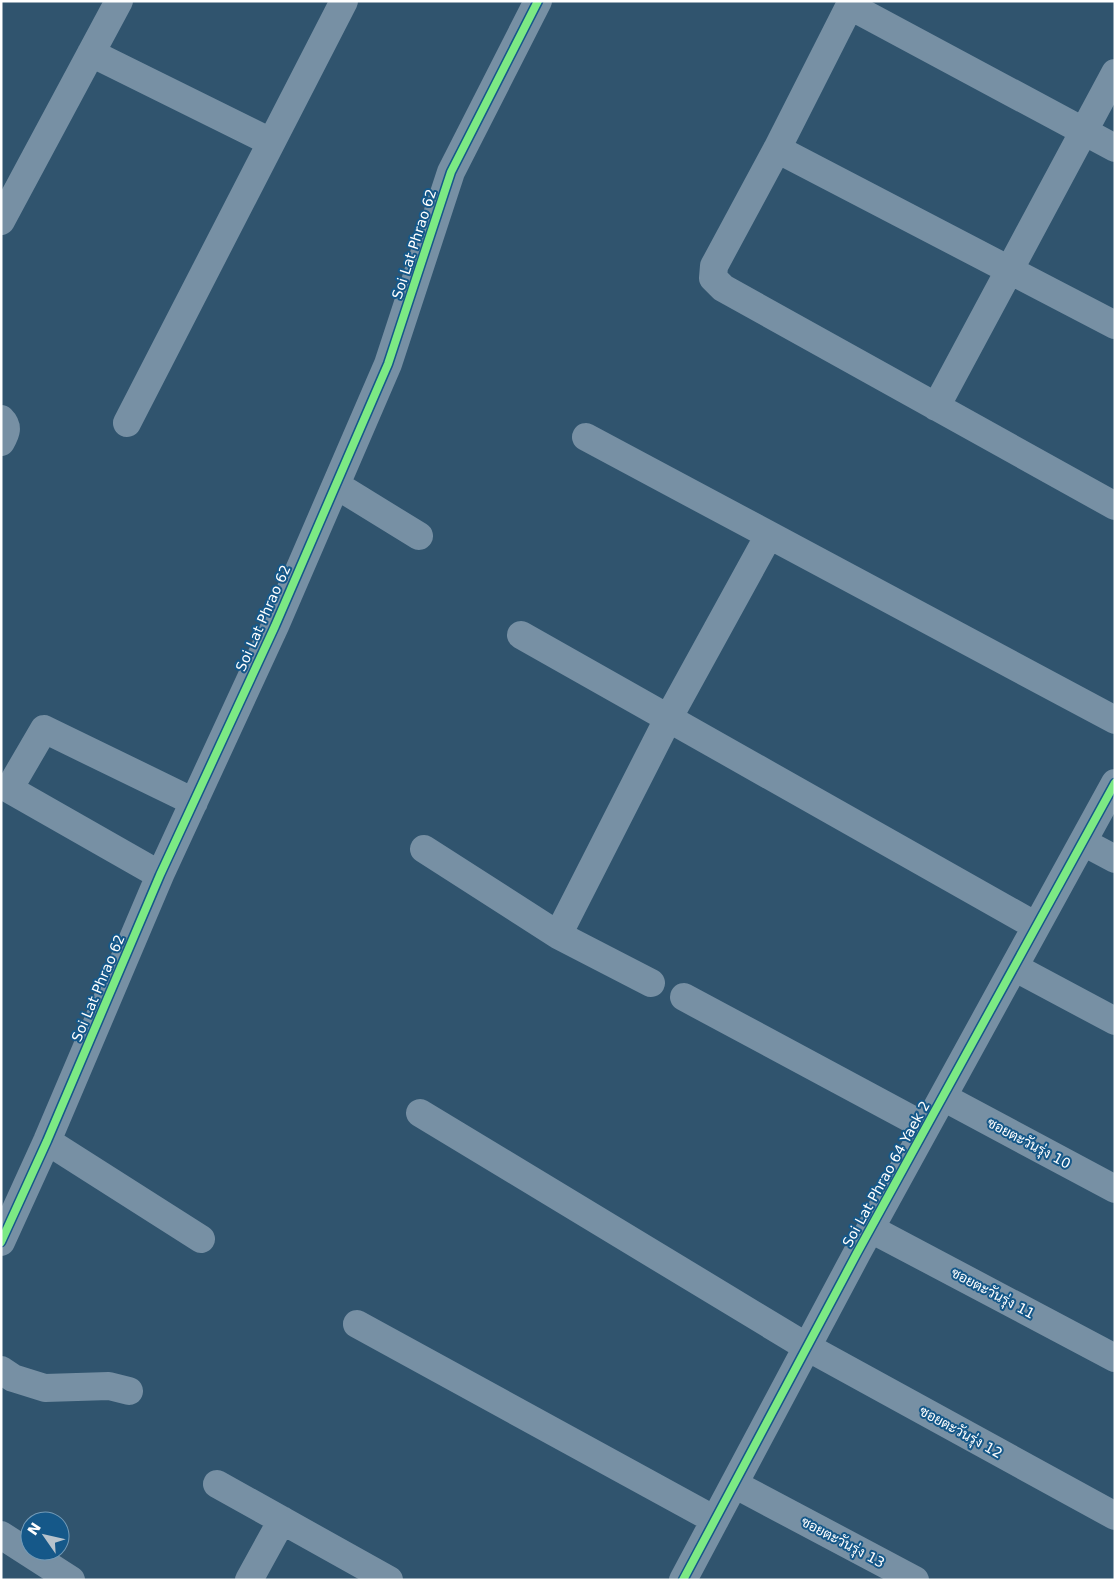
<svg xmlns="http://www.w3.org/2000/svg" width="1116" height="1581" font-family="'DejaVu Sans',Sarabun,sans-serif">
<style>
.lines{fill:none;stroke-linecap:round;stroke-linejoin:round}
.minor{stroke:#7790a4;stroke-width:28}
.cycleway-casing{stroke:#155889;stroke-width:11}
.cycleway{stroke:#7ce984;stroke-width:8}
.labels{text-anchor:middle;stroke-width:4;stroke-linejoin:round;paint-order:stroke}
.street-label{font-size:14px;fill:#fff;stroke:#155889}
</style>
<rect width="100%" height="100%" fill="#30546e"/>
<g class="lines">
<!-- minor -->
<path class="minor" d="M852,1L777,149L714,266L713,278L723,288L1115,506
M850,6L1115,148
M91,53L271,142
M777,149L1115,325
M1,221L119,1
M936,407L1115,73
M1,419C9,427 6,433 1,442
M127,423L344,1
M586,437L1115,720
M336,485L419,536
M521,635L1036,926
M1083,842L1115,859
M424,849L558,935L651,983
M160,875L9,789L44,729L194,802
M558,935L669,717L769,535
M1014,967L1115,1021
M684,997L926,1127
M943,1097L1115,1189
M420,1113L807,1347L1115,1516
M47,1141L201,1239
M871,1229L1115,1358
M1,1242L47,1141L160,875L275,626L388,364L451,172L538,1
M357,1324L715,1520
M1,1370L13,1378L45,1388L109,1386L129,1391
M217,1484L389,1580
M734,1484L915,1580
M1,1535L71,1580
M249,1580L282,1520
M683,1580L857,1253L1115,783"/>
<!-- cycleway casing -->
<g class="cycleway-casing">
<path id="cycleway" d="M1,1242L47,1141L160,875L275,626L388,364L451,172L538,1
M683,1580L857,1253L1115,783"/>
</g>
<!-- cycleway -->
<use href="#cycleway" class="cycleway"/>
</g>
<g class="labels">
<!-- street labels -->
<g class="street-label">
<text transform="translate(414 244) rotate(-72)" y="5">Soi Lat Phrao 62</text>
<text transform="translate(263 618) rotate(-66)" y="5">Soi Lat Phrao 62</text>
<text transform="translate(98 988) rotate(-67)" y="5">Soi Lat Phrao 62</text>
<text transform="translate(1029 1143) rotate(28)" y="5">ซอยตะวันรุ่ง 10</text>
<text transform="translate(886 1174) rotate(-61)" y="5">Soi Lat Phrao 64 Yaek 2</text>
<text transform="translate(993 1293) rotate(28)" y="5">ซอยตะวันรุ่ง 11</text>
<text transform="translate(961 1432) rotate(29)" y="5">ซอยตะวันรุ่ง 12</text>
<text transform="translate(843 1542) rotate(28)" y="5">ซอยตะวันรุ่ง 13</text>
</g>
</g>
<!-- border -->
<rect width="1116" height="1581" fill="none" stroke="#ffffff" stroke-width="5"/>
<!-- north arrow -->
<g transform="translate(45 1536) rotate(304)"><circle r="24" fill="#155889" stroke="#739bb8"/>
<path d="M0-4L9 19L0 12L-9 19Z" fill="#b7c3cc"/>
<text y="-8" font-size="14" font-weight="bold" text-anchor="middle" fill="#ffffff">N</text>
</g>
</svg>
